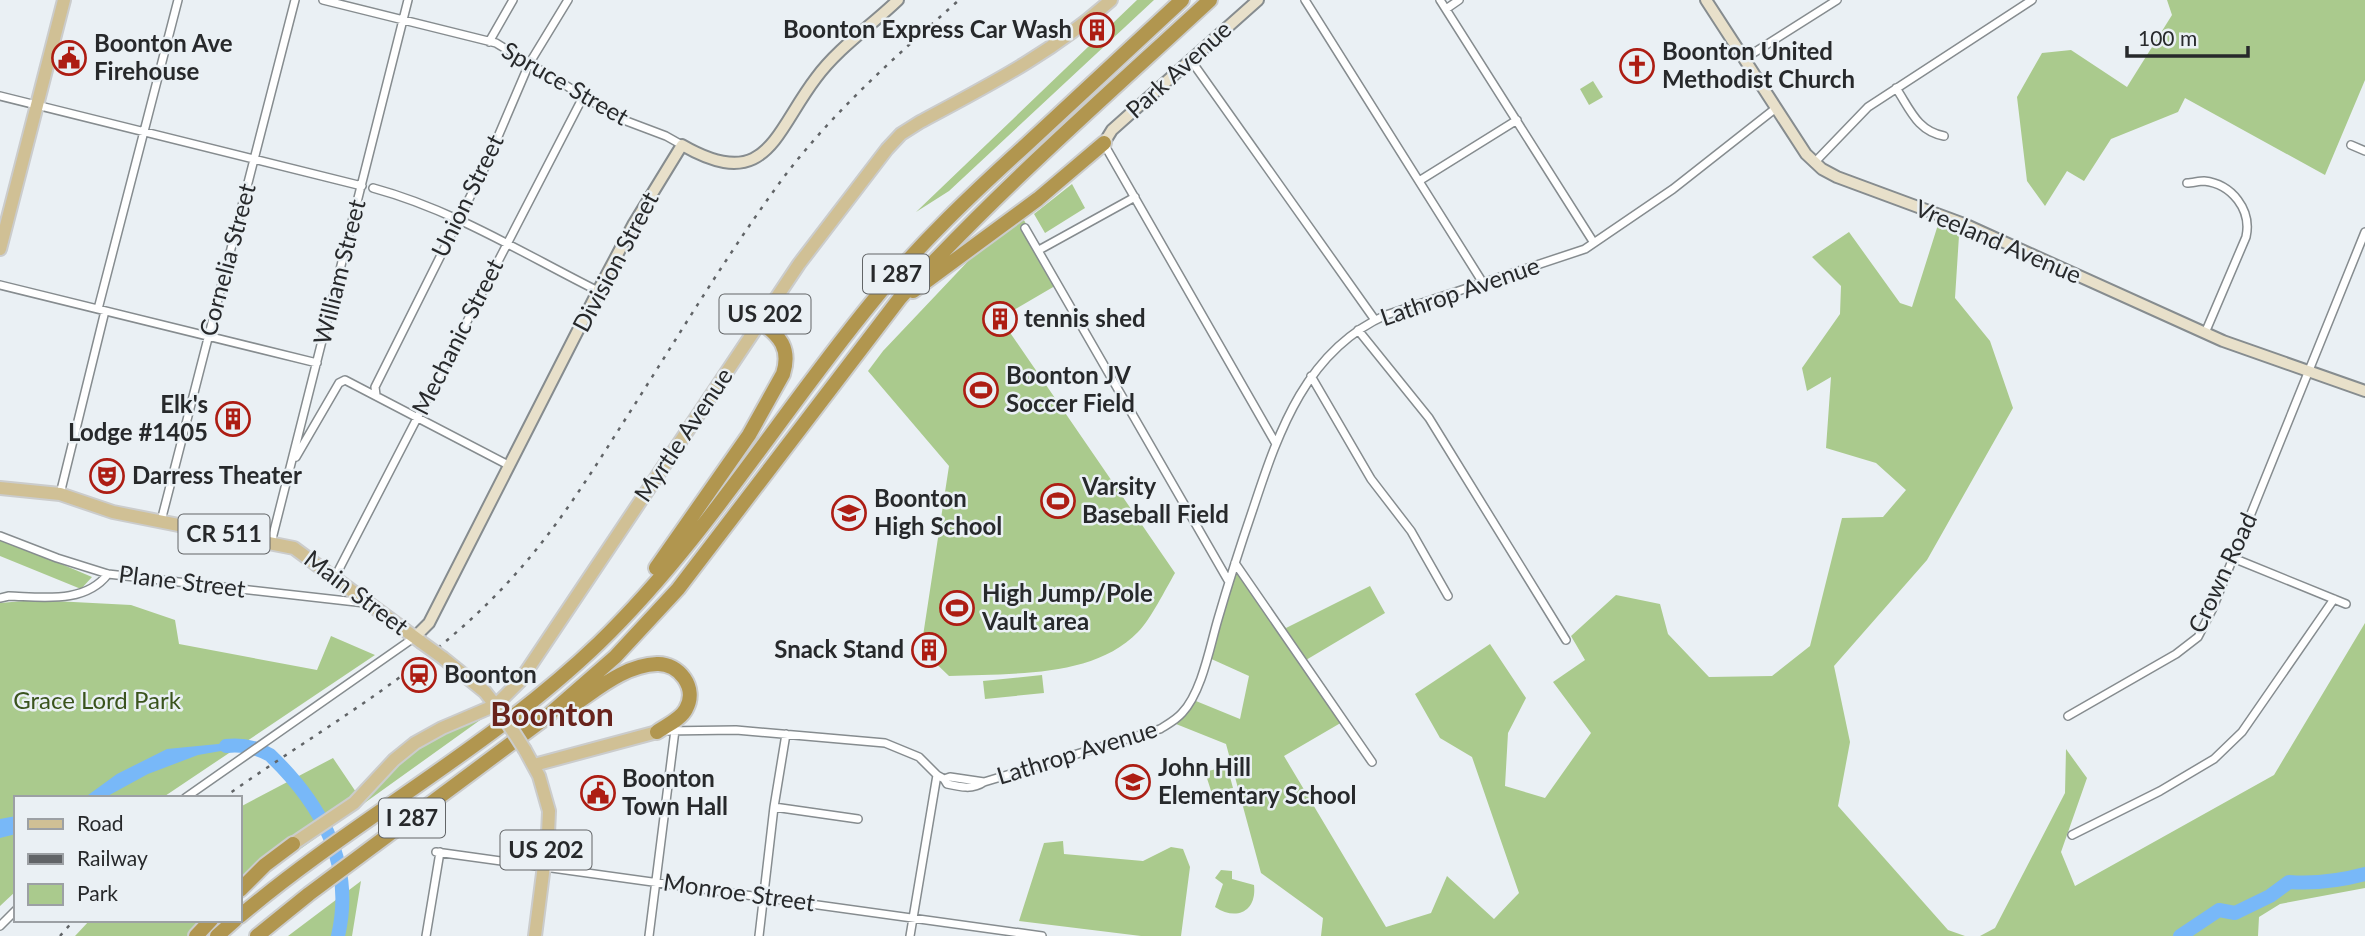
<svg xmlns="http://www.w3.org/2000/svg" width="2365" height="936" font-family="Lato,sans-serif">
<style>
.green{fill:#aaca8d}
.water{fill:#78b8f8}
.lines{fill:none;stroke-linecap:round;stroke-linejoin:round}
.river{stroke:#78b8f8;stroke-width:14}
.street-casing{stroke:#868c8f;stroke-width:10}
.secondary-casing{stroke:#868c8f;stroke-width:14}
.primary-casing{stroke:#cbcccc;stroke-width:16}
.highway-casing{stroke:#cbcccc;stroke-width:18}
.street{stroke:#fff;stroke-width:7}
.secondary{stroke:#e8e0ca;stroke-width:10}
.primary{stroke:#d0c095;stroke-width:12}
.highway{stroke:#b1964f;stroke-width:14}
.rail{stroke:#616467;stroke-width:2.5;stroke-dasharray:3.5 7;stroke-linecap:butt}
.primary-bridge-casing{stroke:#cbcccc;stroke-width:16;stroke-linecap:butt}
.primary-bridge{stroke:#d0c095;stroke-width:12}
.labels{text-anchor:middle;stroke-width:5;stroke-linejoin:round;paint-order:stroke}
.shield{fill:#eaf0f4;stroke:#626567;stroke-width:2}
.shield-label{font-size:23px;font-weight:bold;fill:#27292b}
.poi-label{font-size:24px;font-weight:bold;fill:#27292b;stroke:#eaf0f4;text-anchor:start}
.street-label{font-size:24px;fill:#27292b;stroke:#eaf0f4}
.park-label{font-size:24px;fill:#3a531d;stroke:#eaf0f4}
.district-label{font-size:32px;font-weight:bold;fill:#68231b;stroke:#eaf0f4}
</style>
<rect width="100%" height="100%" fill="#eaf0f4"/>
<!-- green -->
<path class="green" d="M1137,0H1154L949,191L916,212Z
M2167,0H2365V80L2325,175L2185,98L2178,112L2111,139L2084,181L2067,171L2045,206L2027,181L2017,97L2042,53L2071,50L2127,87L2172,15Z
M1593,81L1603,97L1589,105L1580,89Z
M1072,184L1085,208L1045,233L1034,214Z
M1942,212L1960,220L1955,298L1990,341L2013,408L1927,560L1834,666L1850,742L1838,806L1948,930L1965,936H1321L1323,918L1261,873L1226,744L1171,722L1191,699L1240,719L1249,676L1207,657L1236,564L1286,628L1370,586L1385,613L1306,660L1344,721L1284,756L1386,927L1431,913L1447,876L1494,919L1519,893L1472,757L1440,738L1415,694L1490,644L1526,698L1508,733L1505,786L1545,798L1591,733L1553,682L1585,660L1571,636L1616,595L1660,604L1668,634L1709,677L1772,676L1810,646L1842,518L1883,517L1906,490L1876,463L1826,448L1831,377L1807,391L1802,368L1840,314L1841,286L1812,257L1849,232L1900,303L1912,307Z
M1021,215L1060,283L1000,318L1175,573C1165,590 1151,619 1138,632C1093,679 1008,673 949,676L921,649L949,466L868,371L883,351L990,238Z
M0,538L92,577L81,589L0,556Z
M35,600L131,605L175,620L179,644L317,670L331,636L375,655L162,798H16V891L0,906V603Z
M2365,623V888L2280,904L2259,917L2258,936H1980L1995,928L2065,793L2066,749L2087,778L2061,852L2075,886L2274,775Z
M1042,675L1044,693L985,699L983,681Z
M483,718L246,888L240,893V807L333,758L360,798L419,742Z
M1227,766L1233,788L1212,794L1205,772Z
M1063,841L1064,854L1143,861L1171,847L1183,849L1190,867L1181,936H1141L1019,921L1044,843Z
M1221,870L1232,871V879L1254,885C1257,912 1236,921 1215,907L1223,884L1215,878Z
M361,881L352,936H288Z
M90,920H208L190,936H75Z"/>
<!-- water -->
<path class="water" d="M249,741L234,751H221L198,755L148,774L104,798H84L117,774L167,749Z
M16,816V834L0,838V819Z"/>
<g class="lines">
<!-- river -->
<path class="river" d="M226,746C242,744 256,747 270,755C321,804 355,863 338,936
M2180,936L2219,910L2235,913L2270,896L2289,882C2316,884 2339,881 2365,874"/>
<!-- street casing -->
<g class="street-casing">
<path id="street" d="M323,0L496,43L621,119L666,136L682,145
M1305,0L1483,283
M1440,0L1594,243
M1446,9L1459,0
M489,42L513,0
M1190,59L1375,320
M1744,59L1837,0
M1896,88C1910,109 1917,131 1944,136
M0,96L362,186
M1104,144L1276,444
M2351,145L2365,151
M1814,163L1868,107L2032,0
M1419,181L1517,120
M2187,183C2192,183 2199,181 2204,181C2232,184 2252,210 2246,237L2205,333
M373,188C454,210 524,254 598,291
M1025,228L1229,582
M1039,250L1135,197
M0,285L317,363
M98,309L178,0
M1358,330L1429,418L1566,640
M1311,376L1371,479L1411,531L1448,596
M376,395L375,387L485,167L529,64L568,0
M296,457L339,383L345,380L510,466
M60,494L105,311
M161,521L295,0
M0,536L57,558L108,574L365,603
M271,543L408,0
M2233,558L2346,604
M1235,563L1372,762
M335,577L583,97
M0,598L9,596C43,597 85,604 108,574
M2068,716L2176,654L2198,637L2212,610L2365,232
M664,731L736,730L885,743L919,757L937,775L944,779L947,784C960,787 973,790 984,782L1160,729C1168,724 1176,720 1182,713C1202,692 1210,646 1218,619C1229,581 1241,544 1254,506C1279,430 1307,350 1386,315L1585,249L1673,189L1776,108
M944,779L950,777L984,782
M185,798L415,637
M774,807L858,819
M2072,835L2160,791L2214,759L2242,732L2334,599
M436,852L1042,936
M0,926L16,910
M426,936L440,852
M649,936L675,730
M759,936L774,807L786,734
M910,936L937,775"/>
</g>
<!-- secondary casing -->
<g class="secondary-casing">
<path id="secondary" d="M1706,0L1806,154L1822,169L1837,177L1964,224L2223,341L2365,391
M1104,143L1112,130L1258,0
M415,637L429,623L598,291L633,225L682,145C767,194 774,133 816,78C838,48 871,26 898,0"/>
</g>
<!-- primary casing -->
<g class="primary-casing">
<path id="primary" d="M0,249L64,0
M0,488L60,494L113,512L294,548L421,642
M443,658L485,692L499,710
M525,750L539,776L549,811L548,834L535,936
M534,765L657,732
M293,844L354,803L394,760L415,743L442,728L496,705L520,681L799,264L887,149L901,134L920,122C987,86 1054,52 1111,0"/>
</g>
<!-- highway casing -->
<g class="highway-casing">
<path id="highway" d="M913,291L1038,199L1104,143
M656,568L749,435L783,374C791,349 780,335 760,322
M575,704C599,688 626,665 657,664C679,663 698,688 686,709C681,719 667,725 657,732
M240,890L265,865L293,844
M240,916C355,819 490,748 599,643C704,541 780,414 873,301C919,244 972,194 1026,145C1078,96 1130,48 1182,0
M196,936L211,920
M217,936L235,920
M257,936L309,894L544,719L615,657L678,589L900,298C996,192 1105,97 1210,0"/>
</g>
<!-- street -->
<use href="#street" class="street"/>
<!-- secondary -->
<use href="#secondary" class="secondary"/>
<!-- primary -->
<use href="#primary" class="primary"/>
<!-- highway -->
<use href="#highway" class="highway"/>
<!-- rail -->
<path class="rail" d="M223,798C326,725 436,666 519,570C558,526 590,475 621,426C673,345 722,262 778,185C829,115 894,58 959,0
M60,936L74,920"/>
<!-- primary-bridge casing -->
<g class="primary-bridge-casing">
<path id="primary-bridge" d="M421,642L443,658
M500,711L525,750"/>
</g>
<!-- primary-bridge -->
<use href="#primary-bridge" class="primary-bridge"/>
</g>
<!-- icons -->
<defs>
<g id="building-ring" transform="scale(1.75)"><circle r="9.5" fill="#eaf0f4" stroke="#ad1d13" stroke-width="1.5"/><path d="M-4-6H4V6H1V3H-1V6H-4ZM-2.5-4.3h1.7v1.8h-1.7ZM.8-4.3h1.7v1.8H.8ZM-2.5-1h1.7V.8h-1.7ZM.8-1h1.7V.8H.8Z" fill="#ad1d13"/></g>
<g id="civic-ring" transform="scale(1.75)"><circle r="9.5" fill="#eaf0f4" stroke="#ad1d13" stroke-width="1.5"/><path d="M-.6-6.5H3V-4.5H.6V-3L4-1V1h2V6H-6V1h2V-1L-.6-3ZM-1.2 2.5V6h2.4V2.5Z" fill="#ad1d13"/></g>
<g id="church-ring" transform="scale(1.75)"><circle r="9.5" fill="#eaf0f4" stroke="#ad1d13" stroke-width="1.5"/><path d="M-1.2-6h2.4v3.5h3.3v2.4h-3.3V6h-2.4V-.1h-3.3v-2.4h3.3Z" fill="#ad1d13"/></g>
<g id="stadium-ring" transform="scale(1.75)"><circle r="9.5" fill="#eaf0f4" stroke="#ad1d13" stroke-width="1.5"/><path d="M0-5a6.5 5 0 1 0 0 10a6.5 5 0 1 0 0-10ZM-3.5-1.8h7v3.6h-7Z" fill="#ad1d13"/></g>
<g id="theatre-ring" transform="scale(1.75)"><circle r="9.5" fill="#eaf0f4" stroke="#ad1d13" stroke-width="1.5"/><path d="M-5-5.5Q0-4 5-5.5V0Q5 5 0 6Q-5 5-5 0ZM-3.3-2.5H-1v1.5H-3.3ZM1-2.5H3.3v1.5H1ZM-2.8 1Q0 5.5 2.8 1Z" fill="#ad1d13"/></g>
<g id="school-ring" transform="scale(1.75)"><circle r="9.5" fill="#eaf0f4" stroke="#ad1d13" stroke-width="1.5"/><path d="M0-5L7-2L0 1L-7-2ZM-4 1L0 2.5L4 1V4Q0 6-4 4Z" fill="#ad1d13"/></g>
<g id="station-ring" transform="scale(1.75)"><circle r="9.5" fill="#eaf0f4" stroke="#ad1d13" stroke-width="1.5"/><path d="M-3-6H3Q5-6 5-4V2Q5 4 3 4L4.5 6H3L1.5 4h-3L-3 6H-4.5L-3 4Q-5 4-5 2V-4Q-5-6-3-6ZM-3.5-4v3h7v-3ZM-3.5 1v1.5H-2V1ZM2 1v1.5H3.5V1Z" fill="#ad1d13"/></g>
</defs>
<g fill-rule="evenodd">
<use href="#building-ring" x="1097" y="30"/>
<use href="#civic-ring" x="69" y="58"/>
<use href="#church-ring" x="1637" y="66"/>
<use href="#building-ring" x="1000" y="319"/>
<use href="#stadium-ring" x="981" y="390"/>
<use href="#building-ring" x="233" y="419"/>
<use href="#theatre-ring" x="107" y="476"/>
<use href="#stadium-ring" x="1058" y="501"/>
<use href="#school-ring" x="849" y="513"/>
<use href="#stadium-ring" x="957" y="608"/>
<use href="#building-ring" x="929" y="650"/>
<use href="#station-ring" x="419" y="675"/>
<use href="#school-ring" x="1133" y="782"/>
<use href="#civic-ring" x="598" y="793"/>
</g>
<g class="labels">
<!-- shield labels -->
<g class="shield">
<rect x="863" y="254.5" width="66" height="39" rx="5"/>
<rect x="719.5" y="294.5" width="91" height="39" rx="5"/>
<rect x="178.5" y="514.5" width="91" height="39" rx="5"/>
<rect x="379" y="798.5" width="66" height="39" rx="5"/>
<rect x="500.5" y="830.5" width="91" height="39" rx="5"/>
</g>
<g class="shield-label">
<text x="896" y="282">I 287</text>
<text x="765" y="322">US 202</text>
<text x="224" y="542">CR 511</text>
<text x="412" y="826">I 287</text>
<text x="546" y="858">US 202</text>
</g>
<!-- poi labels -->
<g class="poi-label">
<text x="1072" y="38" text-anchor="end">Boonton Express Car Wash</text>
<text x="94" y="52">Boonton Ave<tspan x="94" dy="28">Firehouse</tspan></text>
<text x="1662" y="60">Boonton United<tspan x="1662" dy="28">Methodist Church</tspan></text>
<text x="1024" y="327">tennis shed</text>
<text x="1006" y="384">Boonton JV<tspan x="1006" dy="28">Soccer Field</tspan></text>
<text x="208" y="413" text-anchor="end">Elk's<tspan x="208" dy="28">Lodge #1405</tspan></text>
<text x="132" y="484">Darress Theater</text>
<text x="1082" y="495">Varsity<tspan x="1082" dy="28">Baseball Field</tspan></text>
<text x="874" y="507">Boonton<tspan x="874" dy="28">High School</tspan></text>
<text x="982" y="602">High Jump/Pole<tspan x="982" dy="28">Vault area</tspan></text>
<text x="904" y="658" text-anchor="end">Snack Stand</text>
<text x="444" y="683">Boonton</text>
<text x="1158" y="776">John Hill<tspan x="1158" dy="28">Elementary School</tspan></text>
<text x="622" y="787">Boonton<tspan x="622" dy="28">Town Hall</tspan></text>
</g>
<!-- street labels -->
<g class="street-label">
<text transform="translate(1179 70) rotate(-42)" y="8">Park Avenue</text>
<text transform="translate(565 84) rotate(30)" y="8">Spruce Street</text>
<text transform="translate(468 196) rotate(-64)" y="8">Union Street</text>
<text transform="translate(1998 242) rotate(23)" y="8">Vreeland Avenue</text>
<text transform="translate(228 260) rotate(-75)" y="8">Cornelia Street</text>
<text transform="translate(616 262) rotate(-62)" y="8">Division Street</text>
<text transform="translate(340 272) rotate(-76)" y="8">William Street</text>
<text transform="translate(1460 292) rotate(-19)" y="8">Lathrop Avenue</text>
<text transform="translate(458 337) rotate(-63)" y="8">Mechanic Street</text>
<text transform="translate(684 435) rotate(-56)" y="8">Myrtle Avenue</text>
<text transform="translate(2223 573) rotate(-65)" y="8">Crown Road</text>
<text transform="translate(182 582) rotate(7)" y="8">Plane Street</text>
<text transform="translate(356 593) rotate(37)" y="8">Main Street</text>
<text transform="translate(1077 753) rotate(-17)" y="8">Lathrop Avenue</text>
<text transform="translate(739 893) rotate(8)" y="8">Monroe Street</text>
</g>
<!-- park labels -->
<g class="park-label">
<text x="97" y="709">Grace Lord Park</text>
</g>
<!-- district labels -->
<g class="district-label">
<text x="552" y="726">Boonton</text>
</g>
</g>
<!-- legend -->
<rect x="14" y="796" width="228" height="126" fill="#eaf0f4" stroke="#9ca0a4" stroke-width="2"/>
<rect x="28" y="819" width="35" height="10" fill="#d0c095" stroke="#9ca0a4" stroke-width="2"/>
<text x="77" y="831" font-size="21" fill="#27292b">Road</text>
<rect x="28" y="854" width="35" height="10" fill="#616467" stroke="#9ca0a4" stroke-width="2"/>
<text x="77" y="866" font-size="21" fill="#27292b">Railway</text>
<rect x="28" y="884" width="35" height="21" fill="#aaca8d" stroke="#9ca0a4" stroke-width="2"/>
<text x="77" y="901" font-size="21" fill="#27292b">Park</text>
<!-- scale -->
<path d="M2127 46v10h121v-10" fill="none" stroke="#27292b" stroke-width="3.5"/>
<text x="2138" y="46" font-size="21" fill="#27292b" stroke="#eaf0f4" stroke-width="5" paint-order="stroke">100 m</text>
</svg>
